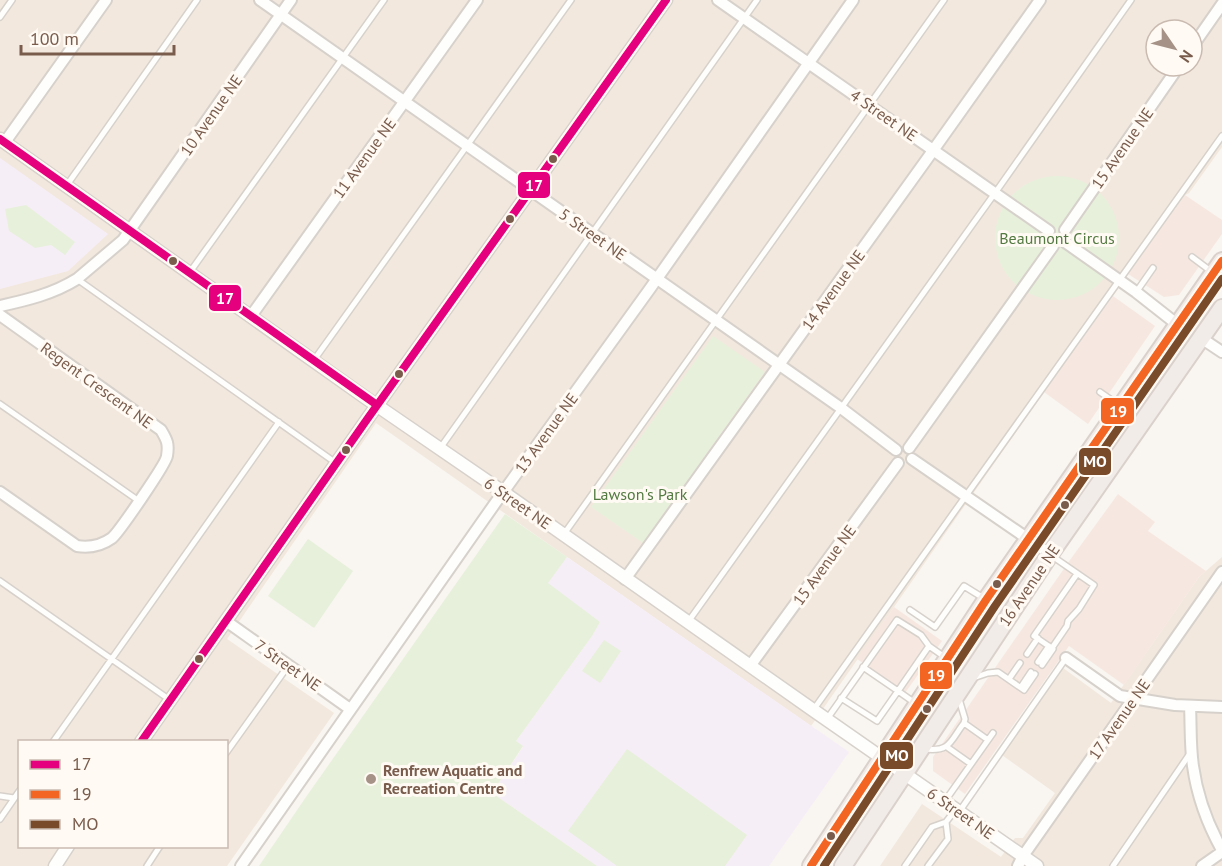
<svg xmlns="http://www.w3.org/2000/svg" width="1222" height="866" font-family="'PT Sans',sans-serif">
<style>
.residential{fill:#f2e8de;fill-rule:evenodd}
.commercial{fill:#f6e8e1}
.education{fill:#f6eef6}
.green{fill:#e7f0db}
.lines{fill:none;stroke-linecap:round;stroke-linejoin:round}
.service-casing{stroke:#d7d1cb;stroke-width:8}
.minor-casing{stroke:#d7d1cb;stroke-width:14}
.tertiary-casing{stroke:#d7d1cb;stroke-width:15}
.trunk-casing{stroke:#dad1cc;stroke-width:20}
.service{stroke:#fefefd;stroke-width:5}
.minor{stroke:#fefefd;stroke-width:10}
.tertiary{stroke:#fefefd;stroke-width:12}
.trunk{stroke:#f2ece8;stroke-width:16}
.bus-1-casing{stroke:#fffaf3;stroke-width:12}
.bus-2-casing{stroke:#fffaf3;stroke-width:12}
.bus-3-casing{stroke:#fffaf3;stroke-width:12}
.bus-1{stroke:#e5007d;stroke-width:8}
.bus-2{stroke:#f26522;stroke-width:8}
.bus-3{stroke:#7a4b2a;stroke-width:8}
.bus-dot{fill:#7a5c4d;stroke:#fffaf3;stroke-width:2}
.poi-dot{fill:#a69286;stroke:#fffaf3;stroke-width:2}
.labels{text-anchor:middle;stroke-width:6;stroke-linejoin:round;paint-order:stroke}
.street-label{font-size:16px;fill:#7a5c4d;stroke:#fffaf3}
.park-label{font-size:16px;fill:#537a41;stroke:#fffaf3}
.poi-label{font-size:16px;font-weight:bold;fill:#7a5c4d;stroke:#fffaf3;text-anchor:start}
.line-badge{stroke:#fffaf3;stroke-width:2}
.badge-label{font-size:16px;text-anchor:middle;font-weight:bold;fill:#fff}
</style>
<rect width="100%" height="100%" fill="#f9f5f0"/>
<!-- residential -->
<path class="residential" d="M0,0H1222V147L1189,193L1185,195L1044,392L811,726L567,557L376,423L227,639L334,713L227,866H0ZM1156,30H1192V66H1156ZM20,742H226V846H20Z
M1222,557V866H880L922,804L1001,857L1015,838H1023L1055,793L1002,755L1063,668L1111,703L1199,577Z"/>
<!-- commercial -->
<path class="commercial" d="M1185,195L1222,220V234L1179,295L1164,297L1128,274Z
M1113,296L1155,326L1088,424L1044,392Z
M1118,494L1155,522L1148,531L1206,571L1199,577L1124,685L1069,646L965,794L933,771V757L1070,560Z
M894,607L942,641L905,693L857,659Z"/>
<!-- education -->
<path class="education" d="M0,158L108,234L68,271L0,289Z
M567,557L849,752L769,866H597L492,793L523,747L516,741L592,636L600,622L547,583Z"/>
<!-- green -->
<path class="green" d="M995 238a62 62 0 1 1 124 0a62 62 0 1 1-124 0Z
M26,205L75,242L65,255L51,245L35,248L9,231L5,209Z
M713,336L765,372L764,373L643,543L591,507Z
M505,514L567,557L548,583L600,622L592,636L516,741L523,746L492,793L597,866H259L306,797Z
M308,539L353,571L314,628L268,596Z
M604,640L621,651L600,683L582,671Z
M627,749L747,835L725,866H617L568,831Z"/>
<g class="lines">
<!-- service casing -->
<g class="service-casing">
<path id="service" d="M0,17L12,0
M67,185L197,0
M1192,257L1212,272
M190,272L384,0
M77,279L336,463
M1137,291L1153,268
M314,360L571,0
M1100,392L1120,406
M0,404L139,501
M441,447L757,0
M564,534L944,0
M0,581L170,700
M910,610L935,627L964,586L985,599
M688,622L1000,186L1131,0
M1052,648L1067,626L1068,621L1079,609L1094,585L1052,556
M1027,654L1038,638
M1038,662L1049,646
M1042,665L1053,649L1034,636L1077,574
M973,678L988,673L998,672L1024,690L1035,674
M1009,679L1020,663
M1021,687L1031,672
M841,698L877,721L898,691L863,667
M915,703L898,691L929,646L946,658
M814,709L1222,136
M827,719L897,620L921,635L929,646
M964,723L988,740
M53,742L279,422
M947,747L971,764
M925,749C951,752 950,741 964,723L965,719L959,699
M226,753L288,666
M0,796L14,798
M945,801L993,733
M959,812L1066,658
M0,819L20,790
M147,866L160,846
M905,866L932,827L946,822L956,809
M928,866L948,839L946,822
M1113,866L1191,752"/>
</g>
<!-- minor casing -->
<g class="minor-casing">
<path id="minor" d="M260,0L841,408L896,450
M718,0L1049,231
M1192,47L1222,4
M5,142L106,0
M1065,230L1179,66
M1065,242L1136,292L1178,325
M0,306C27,300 53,294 77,279L123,240L291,0
M0,315L161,430C167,440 169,444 167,456C166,464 119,532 112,538C101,546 90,548 77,546L0,492
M251,316L477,0
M1201,338L1222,352
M909,448L1053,246
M912,459L1050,554
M625,579L927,159L1040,0
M226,621L350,709
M1066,658L1120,696L1175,705L1222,707
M750,666L898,463
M1190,706C1191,726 1190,746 1193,766C1197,795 1208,825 1222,850
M241,866L496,502L649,290L853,0
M1018,866L1023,856L1222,572
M1202,866L1222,852"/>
</g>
<!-- tertiary casing -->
<g class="tertiary-casing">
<path id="tertiary" d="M0,139L366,398L503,492L813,710L1037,866
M141,742L368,418L666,0
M55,866L68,846"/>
</g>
<!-- trunk casing -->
<g class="trunk-casing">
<path id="trunk" d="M811,866L986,600L1222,261
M843,866L1050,554L1222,308"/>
</g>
<!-- service -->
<use href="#service" class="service"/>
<!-- minor -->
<use href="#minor" class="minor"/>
<!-- tertiary -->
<use href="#tertiary" class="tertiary"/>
<!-- trunk -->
<use href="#trunk" class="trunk"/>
<!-- bus-1 casing -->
<g class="bus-1-casing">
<path id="bus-1" d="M0,139L377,405
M141,742L368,418L666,0"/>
</g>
<!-- bus-2 casing -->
<g class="bus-2-casing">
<path id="bus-2" d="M811,866L986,600L1222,261"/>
</g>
<!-- bus-3 casing -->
<g class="bus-3-casing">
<path id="bus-3" d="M824,866L995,606L1222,279"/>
</g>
<!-- bus-1 -->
<use href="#bus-1" class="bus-1"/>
<!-- bus-2 -->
<use href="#bus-2" class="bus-2"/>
<!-- bus-3 -->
<use href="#bus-3" class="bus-3"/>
</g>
<!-- markers -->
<g class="bus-dot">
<circle cx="553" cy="159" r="5"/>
<circle cx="510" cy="219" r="5"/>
<circle cx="173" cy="261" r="5"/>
<circle cx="399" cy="374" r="5"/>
<circle cx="346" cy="450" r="5"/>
<circle cx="1065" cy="505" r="5"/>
<circle cx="997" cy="584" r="5"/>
<circle cx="199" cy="659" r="5"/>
<circle cx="927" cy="709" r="5"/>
<circle cx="831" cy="836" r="5"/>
</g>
<circle class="poi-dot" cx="371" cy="779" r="6"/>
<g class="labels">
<!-- street labels -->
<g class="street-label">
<text transform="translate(211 115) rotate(-55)" y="6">10 Avenue NE</text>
<text transform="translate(884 115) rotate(35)" y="6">4 Street NE</text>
<text transform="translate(1122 148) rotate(-55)" y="6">15 Avenue NE</text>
<text transform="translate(364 158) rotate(-54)" y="6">11 Avenue NE</text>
<text transform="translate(593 234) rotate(35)" y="6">5 Street NE</text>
<text transform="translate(833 290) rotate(-54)" y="6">14 Avenue NE</text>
<text transform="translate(97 385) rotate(36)" y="6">Regent Crescent NE</text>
<text transform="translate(546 433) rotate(-54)" y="6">13 Avenue NE</text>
<text transform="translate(518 503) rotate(35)" y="6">6 Street NE</text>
<text transform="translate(824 565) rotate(-54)" y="6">15 Avenue NE</text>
<text transform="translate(1029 585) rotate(-56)" y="6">16 Avenue NE</text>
<text transform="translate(288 665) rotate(35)" y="6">7 Street NE</text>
<text transform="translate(1119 719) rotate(-55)" y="6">17 Avenue NE</text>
<text transform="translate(961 813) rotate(35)" y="6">6 Street NE</text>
</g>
<!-- park labels -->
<g class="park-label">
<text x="1057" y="244">Beaumont Circus</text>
<text x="640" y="500">Lawson's Park</text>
</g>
<!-- poi labels -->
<g class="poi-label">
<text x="383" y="776">Renfrew Aquatic and<tspan x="383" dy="18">Recreation Centre</tspan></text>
</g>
</g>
<g class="line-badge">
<rect x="517" y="171" width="34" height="28" rx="6" fill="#e5007d"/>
<rect x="208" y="284" width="34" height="28" rx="6" fill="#e5007d"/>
<rect x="1100" y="397" width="35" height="28" rx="6" fill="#f26522"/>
<rect x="1078" y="447" width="34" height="29" rx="6" fill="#7a4b2a"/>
<rect x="919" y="661" width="34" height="29" rx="6" fill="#f26522"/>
<rect x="879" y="741" width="35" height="29" rx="6" fill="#7a4b2a"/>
</g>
<g class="badge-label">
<text x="534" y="191">17</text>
<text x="225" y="304">17</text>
<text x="1118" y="417">19</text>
<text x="1095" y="467">MO</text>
<text x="936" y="681">19</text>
<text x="897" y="761">MO</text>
</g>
<!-- legend -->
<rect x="18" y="740" width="210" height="108" fill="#fffaf3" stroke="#cabbb1" stroke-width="1.5"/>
<rect x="30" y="760" width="30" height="9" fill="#e5007d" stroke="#cabbb1" stroke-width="1.5"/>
<text x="72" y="770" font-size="18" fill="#7a5c4d">17</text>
<rect x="30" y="790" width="30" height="9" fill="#f26522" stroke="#cabbb1" stroke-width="1.5"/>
<text x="72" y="800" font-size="18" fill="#7a5c4d">19</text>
<rect x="30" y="820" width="30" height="9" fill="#7a4b2a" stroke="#cabbb1" stroke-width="1.5"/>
<text x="72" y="830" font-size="18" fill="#7a5c4d">MO</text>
<!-- north arrow -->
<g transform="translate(1174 48) rotate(125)"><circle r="28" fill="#fffaf3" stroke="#cabbb1" stroke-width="1.5"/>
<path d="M0-4.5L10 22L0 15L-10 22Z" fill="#a69286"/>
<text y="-9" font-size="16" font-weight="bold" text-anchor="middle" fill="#7a5c4d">N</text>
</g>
<!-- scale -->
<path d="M21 45v9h153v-9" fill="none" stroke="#7a5c4d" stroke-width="3"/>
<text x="30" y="45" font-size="18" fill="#7a5c4d" stroke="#fffaf3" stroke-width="4.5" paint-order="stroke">100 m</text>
</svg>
